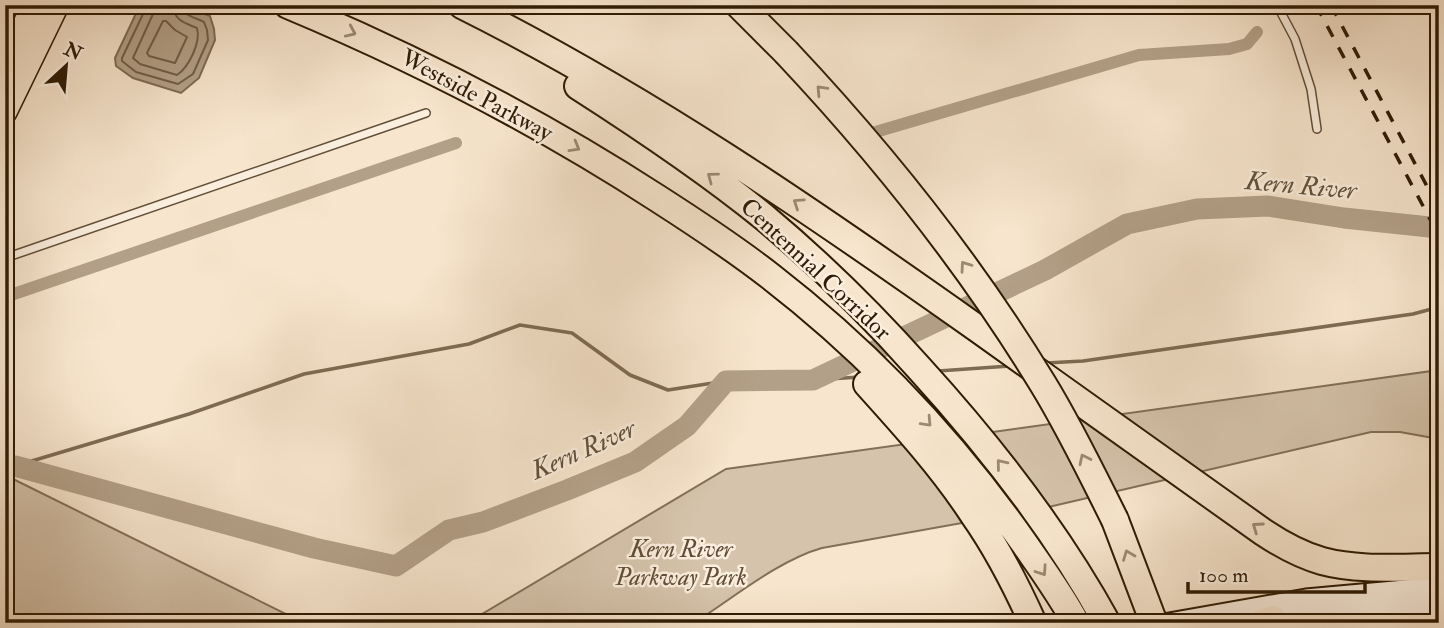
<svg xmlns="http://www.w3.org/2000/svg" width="1444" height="628" font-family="'IM FELL Double Pica',serif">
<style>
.green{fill:#d5c3ab;stroke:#826f57;stroke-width:2}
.water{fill:#b3a088;stroke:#7e6b53;stroke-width:2}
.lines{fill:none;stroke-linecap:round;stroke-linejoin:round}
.shore{stroke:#715e46;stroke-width:2}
.stream{stroke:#7e6b53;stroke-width:3.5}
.canal{stroke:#b3a088;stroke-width:12}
.river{stroke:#b3a088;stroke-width:21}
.lane-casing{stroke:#614e36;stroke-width:10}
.secondary-casing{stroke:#2f1b03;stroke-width:23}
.primary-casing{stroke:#2f1b03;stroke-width:26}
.highway-casing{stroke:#2f1b03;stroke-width:30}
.lane{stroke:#faeede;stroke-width:7}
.secondary{stroke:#faeede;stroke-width:19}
.primary{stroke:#f7e5cd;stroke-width:23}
.highway{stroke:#f7e5cd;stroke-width:26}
.rail{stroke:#2f1b03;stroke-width:3.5;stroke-dasharray:12 12;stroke-linecap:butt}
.highway-bridge-casing{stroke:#2f1b03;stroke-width:30;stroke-linecap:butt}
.highway-bridge{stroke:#f7e5cd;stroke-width:26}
.oneway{stroke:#9d8a72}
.labels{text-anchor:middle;stroke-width:5;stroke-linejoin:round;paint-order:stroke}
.street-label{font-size:24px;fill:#2f1b03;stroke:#faeede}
.park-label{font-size:24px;font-style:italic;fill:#614d35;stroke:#faeede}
.water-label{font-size:26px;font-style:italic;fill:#645038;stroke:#faeede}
</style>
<rect width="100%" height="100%" fill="#f7e5cd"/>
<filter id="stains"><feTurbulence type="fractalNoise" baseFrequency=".00286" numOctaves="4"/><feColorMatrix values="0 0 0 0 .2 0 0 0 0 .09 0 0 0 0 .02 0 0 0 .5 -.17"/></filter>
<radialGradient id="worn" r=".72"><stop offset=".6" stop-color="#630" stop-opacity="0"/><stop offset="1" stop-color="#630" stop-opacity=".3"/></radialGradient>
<!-- green -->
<path class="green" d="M1439,370V439L1400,432H1371L1040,509L822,548C782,559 738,594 703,617L691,623H467L726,469Z
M5,475L304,623H5Z
M1439,617V623H1369Z"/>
<!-- water -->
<path class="water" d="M140,5H181L210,16L214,29L215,40L199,78L181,93L133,78L116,66L115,58Z"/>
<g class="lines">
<!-- shore -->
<path class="shore" d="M146,5L145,10L122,58V61L136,72L178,84L193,74L208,40L207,30L204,22C196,17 183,17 182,5
M155,5L153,14L133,58L140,64L177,75C189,67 201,42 197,28C185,23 174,21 173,5
M163,21H166L175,30L187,37L175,63L149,56L147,53Z"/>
<!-- stream -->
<path class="stream" d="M1046,363L1083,361L1413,314L1439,307
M938,371L1010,366
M813,380L860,377
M15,466L189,414L304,374L469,344L520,325L572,333L630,375L668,390L726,381"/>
<!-- canal -->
<path class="canal" d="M872,133L1139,55L1229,49L1247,44L1257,32
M5,297L456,143"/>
<!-- river -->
<path class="river" d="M5,468L15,466L314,548L396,566L449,530L483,522L567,490L635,462L687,426L726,381L813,380L1045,270L1127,224L1197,209L1268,206L1344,218L1439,228"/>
<!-- lane casing -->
<g class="lane-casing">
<path id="lane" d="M1277,5L1295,39L1311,89L1317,129
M5,258L426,113"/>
</g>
<!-- secondary casing -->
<g class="secondary-casing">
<path id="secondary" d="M1262,621L1325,612L1439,603
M1169,623L1306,599L1439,587"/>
</g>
<!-- primary casing -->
<g class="primary-casing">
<path id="primary" d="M5,65L34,5
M5,112L57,5"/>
</g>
<!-- highway casing -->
<g class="highway-casing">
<path id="highway" d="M288,5C417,59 540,122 657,198C696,223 734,248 770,276C867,351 954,443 1024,543C1042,569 1061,595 1076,623
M462,5C646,97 810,210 978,329C1073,396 1168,464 1263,532C1281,544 1301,555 1322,561C1359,571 1401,567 1439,567
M739,5L786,52
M578,86C642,127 705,169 764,217C819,263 871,314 919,368C990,446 1056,530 1107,623
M867,384C904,425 943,468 973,514C997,548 1016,585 1033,623
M1115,520L1154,623
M1262,623L1273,619"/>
</g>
<!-- lane -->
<use href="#lane" class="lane"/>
<!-- secondary -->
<use href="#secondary" class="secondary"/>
<!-- primary -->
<use href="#primary" class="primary"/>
<!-- highway -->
<use href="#highway" class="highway"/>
<!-- rail -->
<path class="rail" d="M1316,5L1439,236
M1331,5L1439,209"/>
<!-- highway-bridge casing -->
<g class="highway-bridge-casing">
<path id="highway-bridge" d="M786,52C882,154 970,264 1043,384C1070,428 1092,474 1115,520"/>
</g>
<!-- highway-bridge -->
<use href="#highway-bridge" class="highway-bridge"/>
</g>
<!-- one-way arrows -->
<defs><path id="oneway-chevron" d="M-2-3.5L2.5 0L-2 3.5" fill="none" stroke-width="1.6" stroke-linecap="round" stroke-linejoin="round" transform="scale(1.75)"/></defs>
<g class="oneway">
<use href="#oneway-chevron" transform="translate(351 32) rotate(24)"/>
<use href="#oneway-chevron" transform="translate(821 90) rotate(-133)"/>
<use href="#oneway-chevron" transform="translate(575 147) rotate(30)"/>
<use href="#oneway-chevron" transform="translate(712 177) rotate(-143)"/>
<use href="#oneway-chevron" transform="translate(798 203) rotate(-146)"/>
<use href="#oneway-chevron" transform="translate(965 266) rotate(-125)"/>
<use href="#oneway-chevron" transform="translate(927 422) rotate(47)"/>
<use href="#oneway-chevron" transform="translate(1084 459) rotate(-116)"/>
<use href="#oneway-chevron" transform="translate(1001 464) rotate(-129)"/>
<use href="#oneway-chevron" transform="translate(1257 527) rotate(-145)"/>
<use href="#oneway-chevron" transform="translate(1128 555) rotate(-111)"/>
<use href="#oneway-chevron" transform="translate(1042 571) rotate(56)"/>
</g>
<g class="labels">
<!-- street labels -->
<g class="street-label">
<text transform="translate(477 95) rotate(28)" y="8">Westside Parkway</text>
<text transform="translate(816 269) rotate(43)" y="8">Centennial Corridor</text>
</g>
<!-- park labels -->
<g class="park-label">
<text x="681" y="557">Kern River<tspan x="681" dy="28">Parkway Park</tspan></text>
</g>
<!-- water labels -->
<g class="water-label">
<text transform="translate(1301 185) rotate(5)" y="9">Kern River</text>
<text transform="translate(583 449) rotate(-24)" y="9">Kern River</text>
</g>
</g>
<!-- margin -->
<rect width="1444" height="628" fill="none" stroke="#f7e5cd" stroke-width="28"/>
<rect x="7" y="7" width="1430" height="614" fill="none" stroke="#2f1b03" stroke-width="3.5"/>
<rect x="14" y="14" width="1416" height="600" fill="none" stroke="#2f1b03" stroke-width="2"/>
<!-- north arrow -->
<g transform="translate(66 66) rotate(26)" stroke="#faeede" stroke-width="5" paint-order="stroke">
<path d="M0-5L12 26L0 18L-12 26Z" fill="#2f1b03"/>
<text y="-10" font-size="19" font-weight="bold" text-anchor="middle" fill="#2f1b03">N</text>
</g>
<!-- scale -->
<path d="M1188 582v10h177v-10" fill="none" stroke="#2f1b03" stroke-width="3.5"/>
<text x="1199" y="582" font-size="21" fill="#2f1b03" stroke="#faeede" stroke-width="5" paint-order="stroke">100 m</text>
<rect width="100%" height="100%" filter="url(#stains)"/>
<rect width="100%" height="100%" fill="url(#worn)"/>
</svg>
